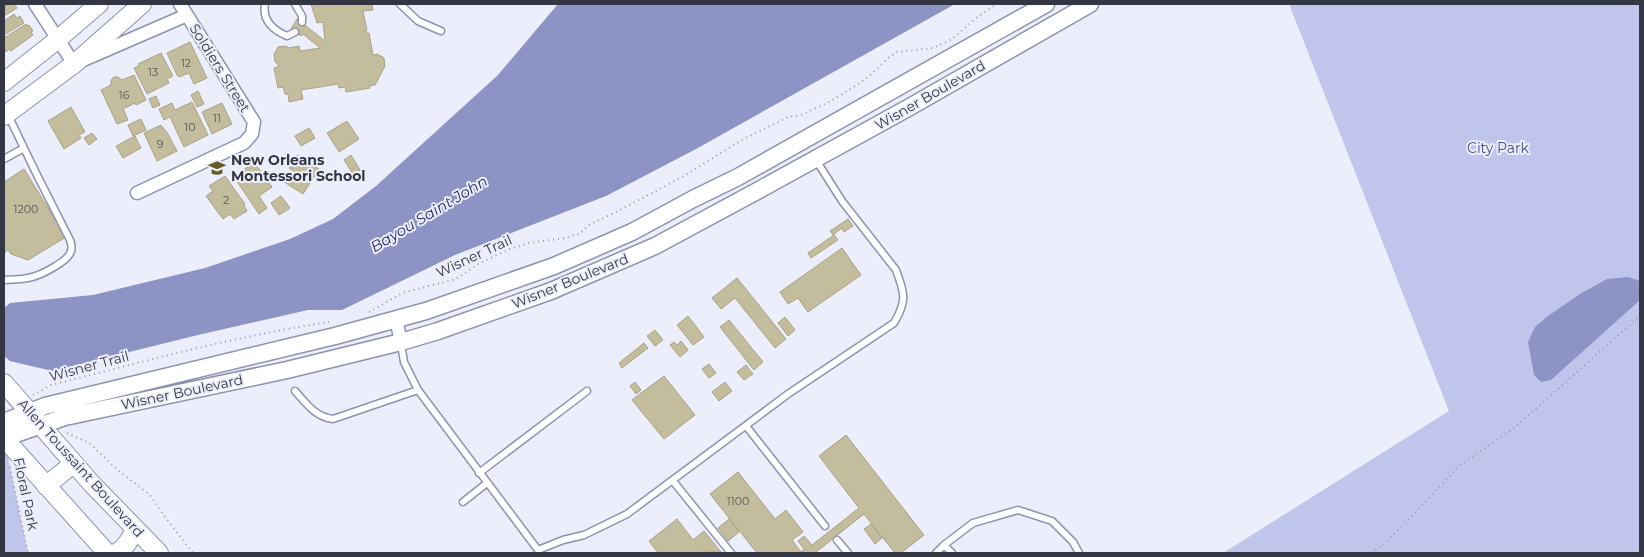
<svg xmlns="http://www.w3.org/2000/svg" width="1644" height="557" font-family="Montserrat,sans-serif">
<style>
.green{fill:#c0c5ec}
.water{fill:#8d93c5}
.building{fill:#c3bd9d;stroke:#a9a384}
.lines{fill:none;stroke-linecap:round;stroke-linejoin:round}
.service-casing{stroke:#8e92b0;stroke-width:9}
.minor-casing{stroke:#8e92b0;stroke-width:15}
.tertiary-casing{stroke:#8e92b0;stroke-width:19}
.secondary-casing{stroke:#8e92b0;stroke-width:20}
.path{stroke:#989aa7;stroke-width:2;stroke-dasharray:1 4;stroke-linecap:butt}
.service{stroke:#fff;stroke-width:6}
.minor{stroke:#fff;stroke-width:12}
.tertiary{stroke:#fff;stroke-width:16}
.secondary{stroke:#fff;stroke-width:18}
.labels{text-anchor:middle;stroke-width:4;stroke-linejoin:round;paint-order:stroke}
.number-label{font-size:11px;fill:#58585a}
.street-label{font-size:14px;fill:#343643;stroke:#eceefb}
.park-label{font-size:14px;fill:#494d8e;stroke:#eceefb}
.poi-label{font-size:14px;font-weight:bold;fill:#343643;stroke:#eceefb;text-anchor:start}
.water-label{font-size:15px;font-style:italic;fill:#2a2a67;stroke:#eceefb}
</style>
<rect width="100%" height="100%" fill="#eceefb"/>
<!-- green -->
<path class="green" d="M1289,4H1640V553H1223L1449,411Z
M4,438L28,553H4Z"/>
<!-- water -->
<path class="water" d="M558,4H955L696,149L606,196L455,255L342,310H308L198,335L52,371L10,361L4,356V308L10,303L93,295L205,268L290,239L333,219L376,186L498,75Z
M1628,277L1640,281V300L1551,380L1541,382L1534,375L1528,342L1535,327L1548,316L1580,294L1607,279Z"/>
<!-- building -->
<path class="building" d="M8,4H14L17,8L4,16V7Z
M311,4H372L373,10L363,11L367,31H364L365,33H369L373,55L377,54L384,58L385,66L375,85L369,86L370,88L346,92L345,87L339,88L338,84L301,90L303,99L289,102L288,94H285L283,87L278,88L274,68L278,67V64L275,62L274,54L278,47L286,46L289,48L299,46L300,51L320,48L303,34L301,36L291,29L297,19L325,41L323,22L317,23Z
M14,14L17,18L20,16L24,23L4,35V21Z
M26,24L28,26L29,25L33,31L31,32L33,35L11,51L10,49L5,52L4,38Z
M190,42L207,78L194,84L189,73L179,77L177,75L167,53Z
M161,53L173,76L167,79L169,83L147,94L134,68L139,66L138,64Z
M134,75L146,100L136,105L135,103L123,109L128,120L117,124L101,90L111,85V80L114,77H118L122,80Z
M198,91L204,104L197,107L191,95Z
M156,96L160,105L153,108L149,99Z
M192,102L208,135L184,147L170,117L164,120L159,109L172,103L175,110Z
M222,103L232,124L212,134L202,112Z
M71,107L85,132L79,135L81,138L78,140L64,149L48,121Z
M141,119L146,130L133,136L128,125Z
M347,121L359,139L339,152L327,133Z
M161,125L168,134L177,151L157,161L144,133Z
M309,128L315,138L301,146L295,136Z
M92,133L97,139L89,145L84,138Z
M135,136L141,148L123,158L116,146Z
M297,155L319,169L303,194L281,180L286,172L292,176L295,172L289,168Z
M351,155L360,170L353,174L344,160Z
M254,162L272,187L259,196L267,208L259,214L234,177Z
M24,169L66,237L28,260L11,254L8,250L4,253V182Z
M225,176L245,204L244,205L247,211L234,219L230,214L223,219L206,196L213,191L209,186Z
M281,196L290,208L279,215L271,203Z
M848,219L853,226L844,232L842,228L833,235L830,231Z
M834,235L838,240L811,258L808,253Z
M842,248L861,275L808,312L798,298L788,304L780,292Z
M737,278L786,339L775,348L735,298L721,309L712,298Z
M688,316L704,337L693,345L677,325Z
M785,317L795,330L788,336L778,323Z
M729,320L763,362L754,370L720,327Z
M655,330L663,340L655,346L647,336Z
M681,341L688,350L680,357L670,345L674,342L677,345Z
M644,343L648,348L622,368L619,363Z
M709,364L716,373L709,378L702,369Z
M746,365L753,374L744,380L737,372Z
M664,376L695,415L664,439L632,400Z
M635,382L641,390L636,394L630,386Z
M725,382L732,391L719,401L712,392Z
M846,435L924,535L901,553H895L864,514L816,552L817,553H757L710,494L738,472L775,519L786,510L803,532L792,540L801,552L804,549L798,541L804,536L812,545L859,508L819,456Z
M677,519L693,540L704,531L721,552L658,553L649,541Z
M729,519L739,532L728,541L718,528Z
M871,524L882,538L875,544L864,529Z"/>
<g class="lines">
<!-- service casing -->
<g class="service-casing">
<path id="service" d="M265,4C262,20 273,30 287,36L295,32
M295,4L302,16V22
M400,4L418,21L441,31
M4,159L24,148
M4,280C13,279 23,280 32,277C41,275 64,263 69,255C73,250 72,245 70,240L37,175L8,115
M401,344L404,362L418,390L538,550L563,540L584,535L627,514L788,394L894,323C907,301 905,294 896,270L842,201L816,160
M295,391C306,403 315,417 333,419L418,390
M746,426L825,526
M479,473L587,391
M673,481L731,553
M463,502L487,483
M837,540L848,553
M944,545L973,523L1018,510L1052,521L1073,542L1079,553
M936,553L944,545L952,553"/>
</g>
<!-- minor casing -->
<g class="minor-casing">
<path id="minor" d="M35,4L74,64L187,15
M137,193L244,143L252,134L254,122L180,4
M396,319L401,342"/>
</g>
<!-- tertiary casing -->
<g class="tertiary-casing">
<path id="tertiary" d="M4,422L45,406L335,336L426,311L554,266L632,232L693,199L738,177L1046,4
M4,438L65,417L287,370L401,342L438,331L551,291L655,246L759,190L908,108L1090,4"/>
</g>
<!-- secondary casing -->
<g class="secondary-casing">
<path id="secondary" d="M4,82L57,40L99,4
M4,116L74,64L142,4
M4,383L91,483L159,553
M4,438L107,553
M46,486L74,463
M116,553C126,548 130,539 135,529"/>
</g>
<!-- path -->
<path class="path" d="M369,312L402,293L456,279L480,263L510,249L529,243L565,238L579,234L589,225L618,211L684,176L740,141L788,117L801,115L831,101L860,83L873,73L888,58L897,52L933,48L952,39L980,15L997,4
M33,395L51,385C143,362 235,336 329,322
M67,433L89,443L119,471L150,495L168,521L193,553
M10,467L28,553
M1371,553L1383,545L1411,517L1459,466L1514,428L1640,316
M1638,553L1640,552"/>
<!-- service -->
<use href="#service" class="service"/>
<!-- minor -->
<use href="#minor" class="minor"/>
<!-- tertiary -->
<use href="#tertiary" class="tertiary"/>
<!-- secondary -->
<use href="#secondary" class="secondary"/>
</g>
<!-- icons -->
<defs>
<g id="school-bare" transform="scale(1.35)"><path d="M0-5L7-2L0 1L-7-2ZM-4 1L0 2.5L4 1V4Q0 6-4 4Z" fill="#655c29" stroke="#eceefb" stroke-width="2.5" paint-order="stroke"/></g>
</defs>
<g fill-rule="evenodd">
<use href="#school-bare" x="217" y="168"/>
</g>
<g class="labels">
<!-- number labels -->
<g class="number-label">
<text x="186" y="67">12</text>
<text x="153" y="76">13</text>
<text x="124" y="99">16</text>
<text x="217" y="122">11</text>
<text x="190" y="131">10</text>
<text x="160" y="148">9</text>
<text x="226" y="204">2</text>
<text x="26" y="213">1200</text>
<text x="738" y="505">1100</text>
</g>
<!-- street labels -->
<g class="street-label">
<text transform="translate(220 68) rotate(58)" y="5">Soldiers Street</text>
<text transform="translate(930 95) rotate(-30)" y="5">Wisner Boulevard</text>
<text transform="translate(474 256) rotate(-25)" y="5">Wisner Trail</text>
<text transform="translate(570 281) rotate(-22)" y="5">Wisner Boulevard</text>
<text transform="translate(89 366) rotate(-15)" y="5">Wisner Trail</text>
<text transform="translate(182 392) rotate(-12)" y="5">Wisner Boulevard</text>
<text transform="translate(81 468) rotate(48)" y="5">Allen Toussaint Boulevard</text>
<text transform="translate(26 494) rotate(78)" y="5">Floral Park</text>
</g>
<!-- park labels -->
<g class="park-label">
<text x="1498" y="153">City Park</text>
</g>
<!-- poi labels -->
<g class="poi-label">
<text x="231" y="165">New Orleans<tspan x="231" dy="16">Montessori School</tspan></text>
</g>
<!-- water labels -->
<g class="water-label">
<text transform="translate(429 214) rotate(-31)" y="5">Bayou Saint John</text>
</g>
</g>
<!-- border -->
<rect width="1644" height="557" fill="none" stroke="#343643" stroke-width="10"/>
</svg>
